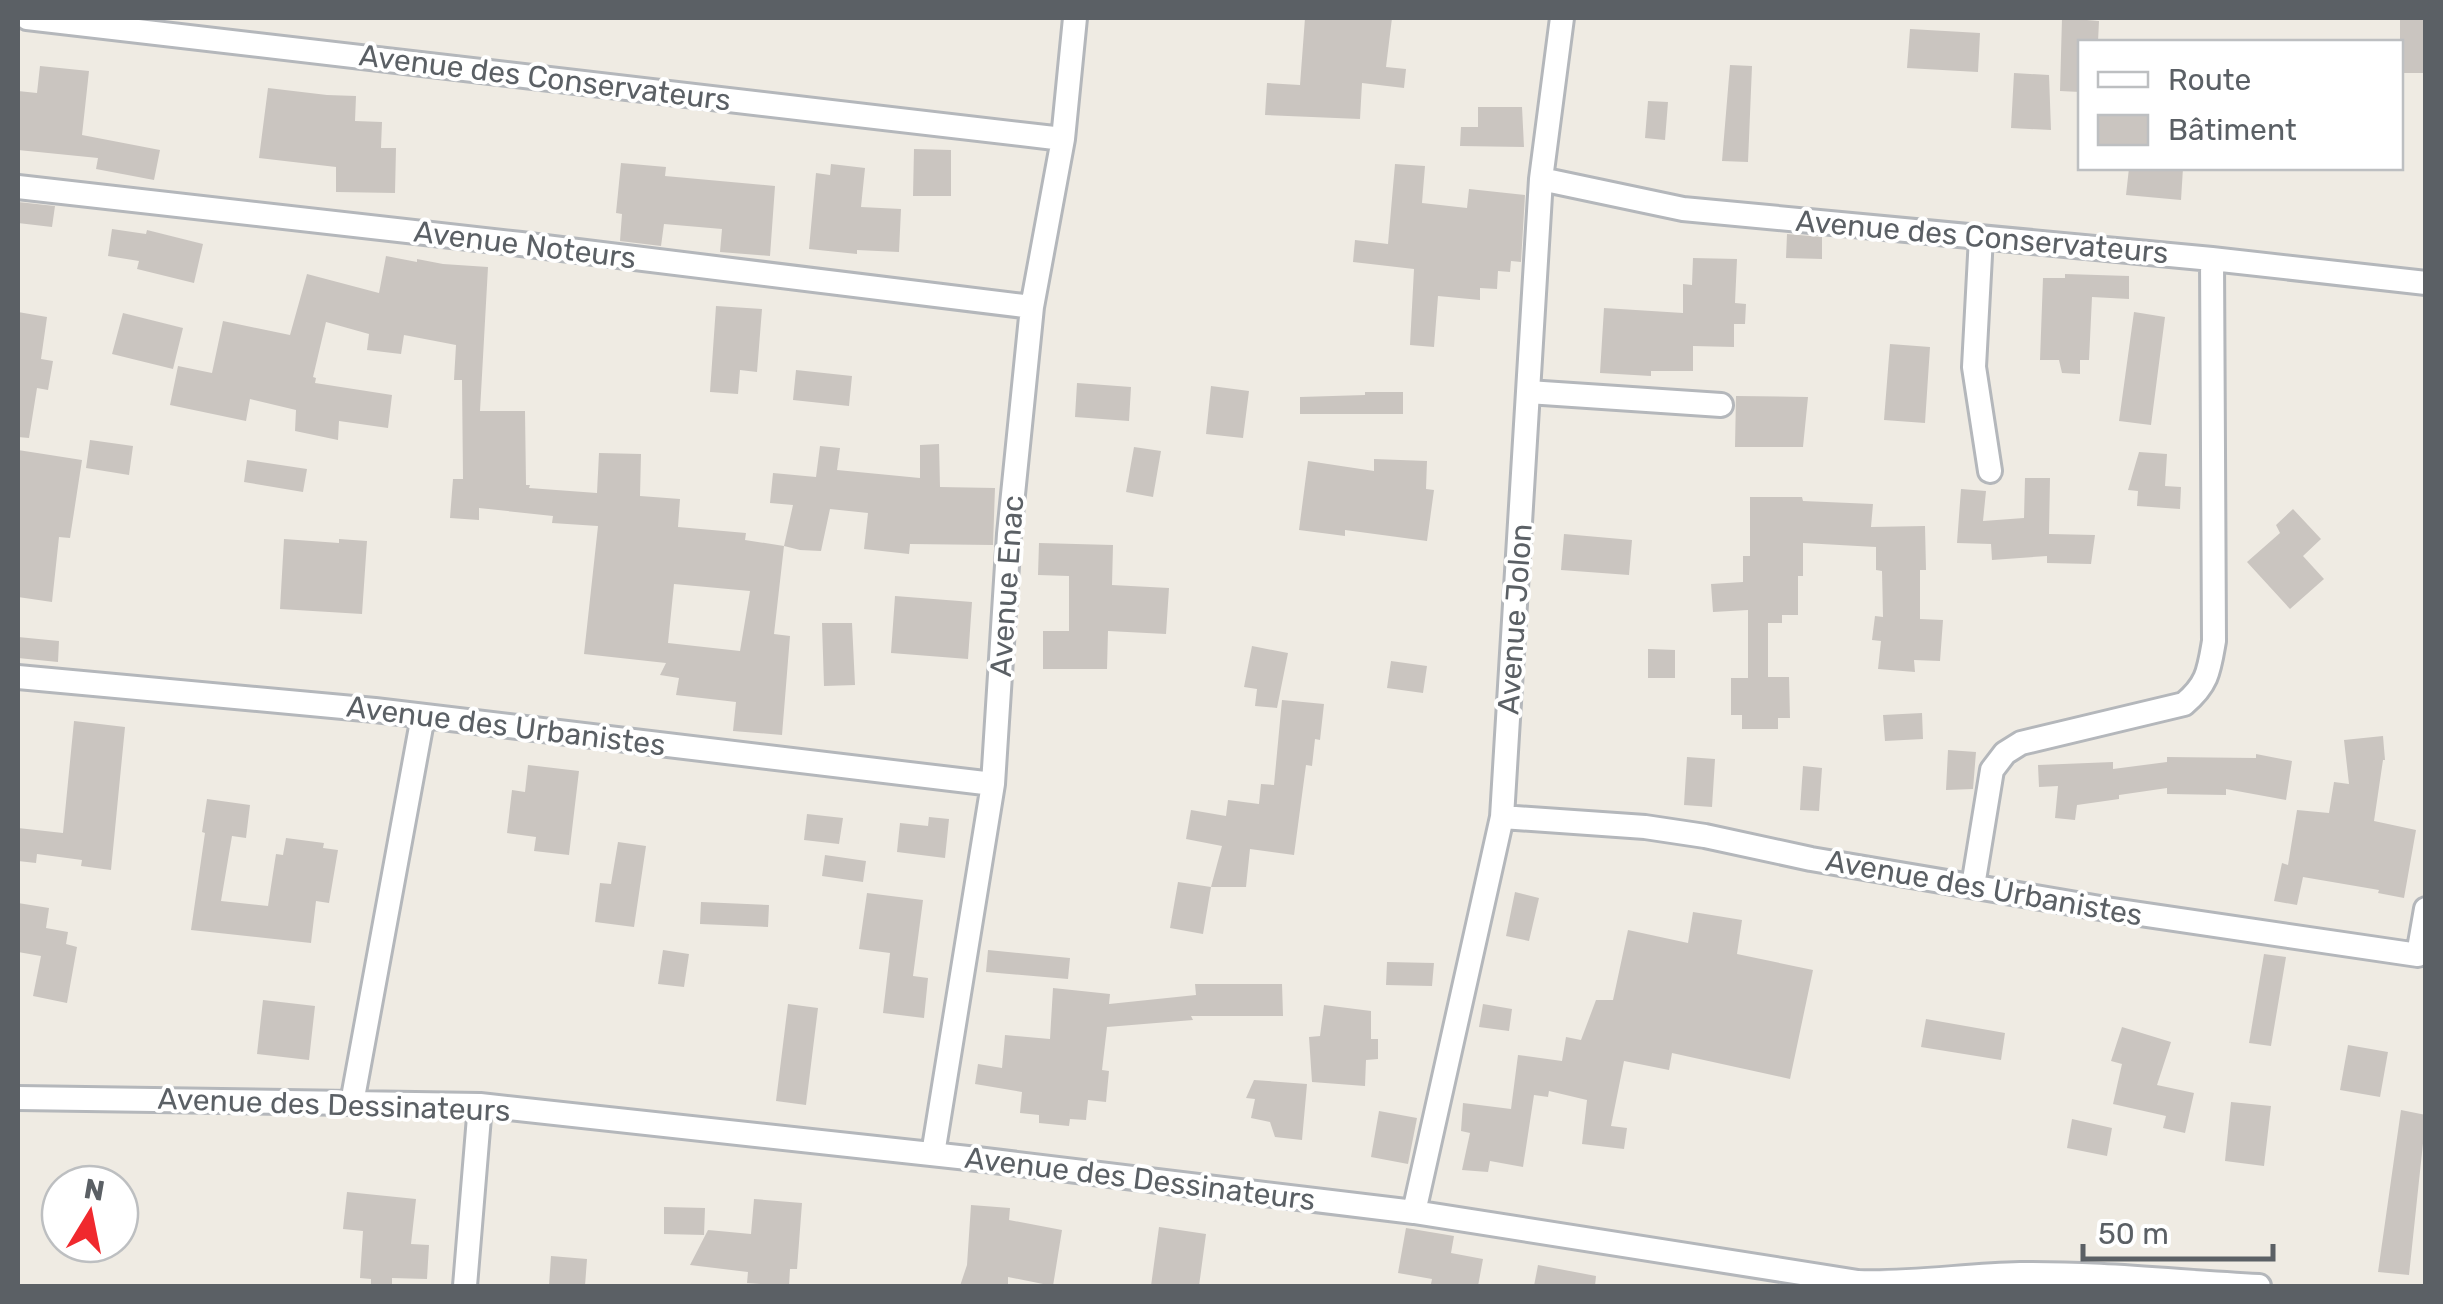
<svg xmlns="http://www.w3.org/2000/svg" width="2443" height="1304" font-family="Rubik,sans-serif">
<style>
.building{fill:#cac5c0;fill-rule:evenodd}
.lines{fill:none;stroke-linecap:round;stroke-linejoin:round}
.street-casing{stroke:#b4b7bb;stroke-width:28}
.street{stroke:#fff;stroke-width:22}
.labels{text-anchor:middle;stroke-width:8;stroke-linejoin:round;paint-order:stroke}
.street-label{font-size:30px;fill:#5b6065;stroke:#fff}
</style>
<rect width="100%" height="100%" fill="#efebe3"/>
<!-- building -->
<path class="building" d="M1305,18H1392L1386,67L1406,69L1404,88L1362,83L1360,119L1265,115L1267,83L1300,85Z
M2062,18L2099,21L2098,42H2080V92L2060,91Z
M2400,18H2426V73H2400Z
M1910,29L1980,33L1978,72L1907,68Z
M1730,65L1752,66L1748,162L1722,161Z
M40,66L89,71L82,135L160,150L154,180L96,169L98,158L18,150V91L37,93Z
M2014,73L2049,75L2051,130L2011,128Z
M268,88L327,95L356,96L355,121L382,122L381,148H396L395,193L336,192V167L259,158Z
M1648,101L1668,102L1665,140L1645,138Z
M1478,107H1522L1524,147L1460,146L1461,127H1478Z
M914,149L951,150V196H913Z
M621,163L666,167L665,176L775,186L770,256L720,252L722,229L664,224L661,246L620,241L622,214L616,213Z
M831,164L865,168L861,207L901,209L899,252L857,250V254L809,249L816,173L830,175Z
M1395,164L1425,166L1422,203L1467,208L1469,189L1525,195L1521,262L1511,261L1510,272L1498,271L1497,289L1480,288V300L1438,296L1434,347L1410,345L1414,269L1353,262L1355,240L1388,244Z
M2129,168H2183L2181,200L2126,195Z
M18,202L55,206L52,227L18,223Z
M112,229L146,234L147,230L203,244L194,283L137,269L139,261L108,256Z
M1787,234L1822,237V259L1786,258Z
M386,256L417,262V259L443,264L488,267L480,411H525L526,485H530L529,488L597,493L599,453L641,454L640,496L680,499L678,527L746,533L745,540L784,546L774,634L790,636L782,735L733,731L736,702L676,695L679,678L660,675L666,663L584,654L598,526L552,523L553,516L479,508V520L450,518L453,479H463L462,380H454L456,345L404,335L401,354L367,350L369,334L326,322L313,377L316,378L315,383L392,395L388,428L339,421L338,440L295,431L296,410L250,399L246,421L170,405L178,366L212,373L223,321L290,335L307,274L379,293ZM674,584L750,591L740,651L668,643Z
M1693,258L1737,259L1735,303L1746,304L1745,324H1734V347L1693,346V371H1651V376L1600,373L1604,308L1683,313V284L1692,285Z
M2065,274L2129,276V299L2092,297L2089,360H2080V374L2062,373L2059,360H2040L2043,278H2065Z
M716,306L762,309L757,372L740,370L738,394L710,392Z
M18,312L47,317L41,359L53,361L48,390L37,388L29,438L18,437Z
M2134,312L2165,317L2151,425L2119,421Z
M123,313L183,328L173,369L112,354Z
M1890,344L1930,347L1925,423L1884,420Z
M796,370L852,376L849,406L793,400Z
M1077,383L1131,387L1129,421L1075,417Z
M1211,386L1249,391L1243,438L1206,434Z
M1365,392H1403V414H1300V397L1365,395Z
M1736,396L1808,397L1803,447H1735Z
M90,440L133,446L129,475L86,468Z
M939,444L940,487L995,488L993,545L910,544L909,554L864,549L868,513L830,509L821,551L800,550L784,546L793,505L770,503L773,473L816,477L820,446L840,448L837,470L920,478V445Z
M1134,447L1161,451L1153,497L1126,492Z
M18,450L82,460L70,538L59,537L52,602L18,597Z
M2139,452L2167,454L2165,486L2181,487L2180,509L2137,506L2138,491L2128,490Z
M1374,459L1427,461L1426,489L1434,490L1427,541L1345,530V536L1299,530L1308,461L1374,471Z
M247,460L307,469L303,492L244,482Z
M2025,478H2050L2049,534L2095,535L2091,564L2047,563V556L1992,560L1991,544L1957,543L1961,489L1986,491L1983,521L2024,518Z
M1750,497H1802L1803,501L1873,504L1871,527L1925,526L1926,570H1920V619L1943,620L1940,661L1914,660L1915,672L1878,669L1881,641L1872,640L1875,616L1883,617L1882,571L1876,570V547L1803,543V576H1798V615H1782V623H1768V677H1789L1790,718H1778V729H1742V715H1731V678H1748V610L1713,612L1711,584L1743,582V556H1750Z
M2293,509L2321,539L2303,556L2324,579L2290,609L2247,562L2280,533L2276,525Z
M1564,534L1632,540L1629,575L1561,570Z
M284,539L339,543V539L367,541L362,614L280,609Z
M1039,543L1113,545L1112,585L1169,588L1166,634L1108,631L1107,669H1043V631H1069V576L1038,575Z
M895,596L972,602L968,659L891,653Z
M822,623H852L855,685L824,686Z
M18,637L59,641L58,662L18,658Z
M1252,646L1288,653L1277,708L1255,706L1257,689L1244,687Z
M1648,649L1675,650V678H1648Z
M1391,661L1427,666L1423,693L1387,688Z
M1282,700L1324,704L1320,740L1315,739L1312,766L1306,765L1294,855L1250,849L1246,887H1211L1222,846L1186,839L1191,810L1226,816L1228,800L1259,804L1261,784L1274,785Z
M1922,713L1923,739L1885,741L1883,715Z
M74,721L125,727L111,870L81,866L82,860L37,854L36,863L18,861V828L63,833Z
M2383,736L2385,760H2383L2374,821L2416,830L2404,898L2378,893L2379,890L2303,877L2297,905L2274,901L2282,863L2288,865L2297,810L2329,813L2334,782L2349,784L2344,740Z
M1948,750L1976,752L1973,789L1946,790Z
M2256,754L2292,761L2286,800L2226,789V795L2167,794V788L2119,795V799L2077,805L2075,820L2055,818L2058,786L2039,787L2038,765L2113,762V769L2167,762V757L2256,758Z
M1687,757L1715,759L1712,807L1684,805Z
M528,765L579,771L569,855L534,851L536,837L507,833L512,790L525,792Z
M1803,766L1822,768L1819,811L1800,810Z
M207,799L250,805L246,838L232,836L221,901L268,906L276,854L283,855L286,838L324,843L323,848L338,850L329,903L316,901L311,943L191,930L205,833L202,832Z
M807,814L843,818L839,844L804,840Z
M929,817L949,819L945,858L897,852L900,823L928,826Z
M618,842L646,846L634,927L595,922L600,883L611,884Z
M825,855L866,861L863,882L822,876Z
M1178,882L1211,887L1203,934L1170,928Z
M1515,892L1539,898L1529,941L1506,936Z
M867,893L923,900L913,976L928,978L924,1018L883,1013L890,953L859,949Z
M701,902L769,905L768,927L700,924Z
M18,903L49,908L46,928L68,932L66,944L77,947L67,1003L33,996L41,956L18,952Z
M1693,912L1742,920L1737,954L1813,970L1790,1079L1672,1053L1669,1070L1624,1061L1611,1126L1627,1128L1624,1149L1582,1144L1587,1100L1549,1091L1548,1097L1534,1095L1523,1167L1490,1161L1488,1172L1462,1170L1470,1133L1461,1131L1463,1103L1511,1109L1518,1055L1562,1061L1566,1037L1581,1040L1596,1000H1613L1628,930L1688,943Z
M663,950L689,954L684,987L658,984Z
M988,950L1070,958L1068,979L986,972Z
M2264,954L2286,957L2271,1046L2249,1043Z
M1387,962L1434,963L1432,986L1386,985Z
M1195,984H1282L1283,1016H1191L1193,1020L1107,1027L1102,1070L1109,1071L1106,1102L1088,1100L1086,1120L1070,1119L1069,1126L1039,1123V1115L1020,1113L1022,1092L975,1084L978,1064L1002,1068L1005,1035L1050,1039L1053,988L1110,994L1109,1004L1196,995Z
M263,1000L315,1006L309,1060L257,1054Z
M788,1004L818,1008L806,1105L776,1101Z
M1483,1004L1512,1009L1509,1031L1479,1027Z
M1324,1005L1371,1011V1039H1378V1059L1366,1060L1365,1086L1312,1082L1309,1037L1320,1036Z
M1926,1019L2005,1033L2001,1060L1921,1047Z
M2122,1027L2171,1042L2157,1085L2194,1093L2185,1133L2163,1128L2166,1116L2113,1104L2122,1064L2111,1061Z
M2348,1045L2388,1052L2380,1097L2340,1090Z
M1254,1080L1307,1084L1302,1140L1275,1137L1270,1122L1251,1118L1255,1099L1246,1098Z
M2231,1102L2271,1106L2264,1166L2225,1161Z
M2401,1110L2426,1115L2409,1275L2378,1272Z
M1379,1111L1417,1118L1408,1164L1371,1157Z
M2072,1119L2112,1128L2107,1156L2067,1148Z
M347,1192L416,1199L411,1244L429,1245L427,1279L392,1278V1286H371V1279L360,1278L363,1231L343,1229Z
M754,1199L802,1203L797,1269H790L789,1286L747,1283L748,1272L690,1265L708,1230L751,1234Z
M971,1205L1010,1208L1009,1220L1062,1230L1053,1286L1008,1277V1286H960L967,1265Z
M664,1207L705,1208L704,1235L664,1234Z
M1159,1227L1206,1234L1199,1286H1151Z
M1406,1228L1454,1236L1451,1253L1483,1259L1478,1286H1444L1431,1284L1432,1279L1398,1273Z
M551,1256L587,1259L585,1286H549Z
M1538,1265L1596,1276L1595,1286H1534Z"/>
<g class="lines">
<!-- street casing -->
<g class="street-casing">
<path id="street" d="M27,18L1063,139
M1541,179L1683,209L2212,259L2426,283
M18,187L521,244L1032,307
M1981,237L1974,367L1990,471
M1528,392L1721,405
M18,677L375,710L993,784
M1502,817L1645,827L1705,836L1811,859L2106,909L2418,955L2426,909
M1973,886L1992,770L2005,753L2021,743L2184,704C2208,684 2209,670 2214,641L2212,259
M18,1098L480,1105L977,1159L1414,1212L1858,1282C1913,1284 1966,1275 2020,1274C2099,1273 2180,1282 2259,1286
M352,1103L423,716
M933,1154L993,784L1009,534L1032,307L1063,139L1075,18
M1414,1212L1502,817L1541,179L1562,18
M465,1286L480,1105"/>
</g>
<!-- street -->
<use href="#street" class="street"/>
</g>
<g class="labels">
<!-- street labels -->
<g class="street-label">
<text transform="translate(545 78) rotate(7)" y="10">Avenue des Conservateurs</text>
<text transform="translate(1982 237) rotate(5)" y="10">Avenue des Conservateurs</text>
<text transform="translate(525 245) rotate(7)" y="10">Avenue Noteurs</text>
<text transform="translate(1007 586) rotate(-86)" y="10">Avenue Enac</text>
<text transform="translate(1515 619) rotate(-86)" y="10">Avenue Jolon</text>
<text transform="translate(506 726) rotate(7)" y="10">Avenue des Urbanistes</text>
<text transform="translate(1984 888) rotate(10)" y="10">Avenue des Urbanistes</text>
<text transform="translate(334 1105) rotate(2)" y="10">Avenue des Dessinateurs</text>
<text transform="translate(1140 1179) rotate(7)" y="10">Avenue des Dessinateurs</text>
</g>
</g>
<!-- border -->
<rect width="2443" height="1304" fill="none" stroke="#5b6065" stroke-width="40"/>
<!-- legend -->
<rect x="2078" y="40" width="325" height="130" fill="#ffffff" stroke="#bdbfc1" stroke-width="2.5"/>
<rect x="2098" y="72" width="50" height="15" fill="#ffffff" stroke="#bdbfc1" stroke-width="2.5"/>
<text x="2168" y="90" font-size="30" fill="#5b6065">Route</text>
<rect x="2098" y="115" width="50" height="30" fill="#cac5c0" stroke="#bdbfc1" stroke-width="2.5"/>
<text x="2168" y="140" font-size="30" fill="#5b6065">Bâtiment</text>
<!-- north arrow -->
<g transform="translate(90 1214) rotate(10)"><circle r="48" fill="#ffffff" stroke="#bdbfc1" stroke-width="2.5"/>
<path d="M0-8L18 38L0 25L-18 38Z" fill="#f0292e"/>
<text y="-15" font-size="28" font-weight="bold" text-anchor="middle" fill="#5b6065">N</text>
</g>
<!-- scale -->
<path d="M2083 1244v15h190v-15" fill="none" stroke="#5b6065" stroke-width="5"/>
<text x="2098" y="1244" font-size="30" fill="#5b6065" stroke="#ffffff" stroke-width="8" paint-order="stroke">50 m</text>
</svg>
